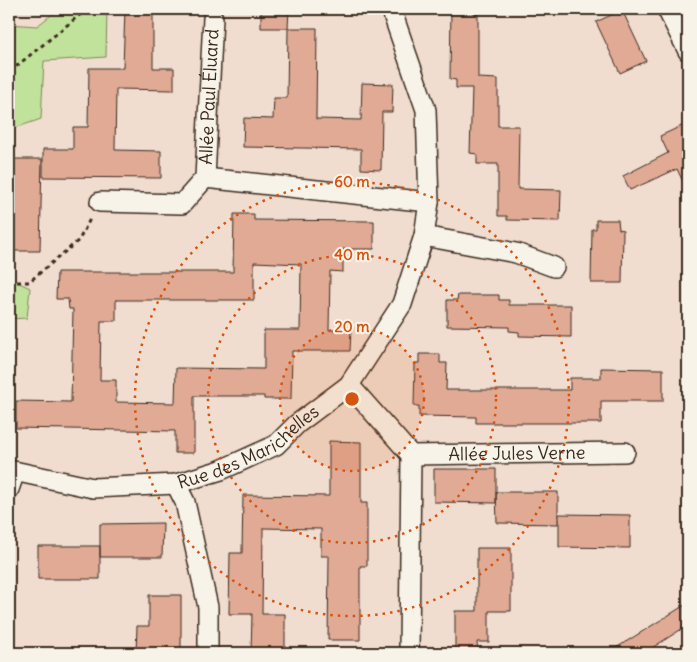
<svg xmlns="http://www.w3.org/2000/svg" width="697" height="662" font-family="Delius,sans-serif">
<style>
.green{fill:#c1e29b;stroke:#7e865c}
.building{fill:#e0aa95;stroke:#3b2a1e;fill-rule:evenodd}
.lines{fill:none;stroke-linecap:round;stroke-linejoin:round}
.minor-casing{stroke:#3b2a1e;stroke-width:22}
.path{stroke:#3b2a1e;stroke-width:3;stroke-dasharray:4 4;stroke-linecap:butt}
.minor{stroke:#f7f3e8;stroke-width:19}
.ring{fill:none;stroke:#d7540e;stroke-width:2.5;stroke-dasharray:2.5 5}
.labels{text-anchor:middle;stroke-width:4;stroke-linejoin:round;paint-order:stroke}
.street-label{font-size:18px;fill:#3b2a1e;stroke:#f7f3e8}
.centre{fill:#d7540e;stroke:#f7f3e8;stroke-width:2.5}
.ring-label{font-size:15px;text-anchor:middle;font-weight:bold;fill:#d7540e;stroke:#f7f3e8;stroke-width:4;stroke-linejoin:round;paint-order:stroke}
</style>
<rect width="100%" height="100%" fill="#f0ddcf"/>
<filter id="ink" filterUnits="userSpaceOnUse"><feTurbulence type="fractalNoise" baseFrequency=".02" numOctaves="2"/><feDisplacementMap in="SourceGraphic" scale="10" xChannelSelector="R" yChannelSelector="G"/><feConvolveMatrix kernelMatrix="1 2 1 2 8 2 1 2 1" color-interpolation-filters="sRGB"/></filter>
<g filter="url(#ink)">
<!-- green -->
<path class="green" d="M59,9H107L106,57L44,61L41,119L9,130V24L37,26Z
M9,278L30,288L27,318L9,319Z"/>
<!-- building -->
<path class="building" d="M125,9H153V68H174V90L116,89L115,150L161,151V178L43,177V149H73V127H88L89,68H123Z
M261,9H289L288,28H261Z
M451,9H474V14H478V78L498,79V126H519L518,189L561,190L560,221L507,220V216H498V164H477V154L470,153L472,88H456V80L450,79Z
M622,10L646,61L620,73L596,22Z
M288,28H317L316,119L361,120L362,83L393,84L392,112H382L381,170L361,169V149L243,147L244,118L273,119L274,98H287Z
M688,123V192L677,169L630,190L623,176L668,153L660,136Z
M13,159H42L40,251H11L12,234H9V181H13Z
M234,214H254V220L374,221V249H343V272L330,271L329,330H351L350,351H292L291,399H264V396H194V453H175V431L16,428V401L71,402L73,309H69L68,299H56L57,272H233ZM254,262L301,264L300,330H264V369L176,368L175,403L116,402V380H100L101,321H116V300H254Z
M596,220H618L619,229L623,230L622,283H591L592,229H596Z
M458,295H499V300H509V305H571V337L519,336V332L509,331V327L447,326V300H457Z
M419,354H440V363H447L446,390H570V378H601V368L663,369V401H601V423H476V417L419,416V406H414L415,363H419Z
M329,441L361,442V503H367V566H360V640H328L329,556H321V529L263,528L262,614H285V653H251L252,614H229L230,553H242L243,495L329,496Z
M434,469H496V503L434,502Z
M496,492H558V524L497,523Z
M559,514L630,515V548L559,547Z
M163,523L162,557H100V524Z
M38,546H100V579H38Z
M477,548H511V611H489V642H477L478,653H455V611H477Z
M149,595H181V653H136L137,626H149Z
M688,603V625L644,653H608Z"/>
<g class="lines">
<!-- minor casing -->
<g class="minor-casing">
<g id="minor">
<path d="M667,9L688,51"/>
<path d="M205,178L429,202"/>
<path id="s1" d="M100,202L182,204L205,178L213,18"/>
<path d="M424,236L516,253L554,267"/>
<path d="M349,385L411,455L409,653"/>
<path id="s2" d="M411,455L625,452"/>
<path id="s3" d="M9,470L93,488L176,484L221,470L276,445L297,424L349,385L402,304L424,236L429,202L426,110L391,9"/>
<path d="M176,484L185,502L208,607V653"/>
<path d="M9,489L15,472"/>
</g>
</g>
<!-- path -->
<path class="path" d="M9,69H13L87,9
M9,282H29L79,240L90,219"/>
<!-- minor -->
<use href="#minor" class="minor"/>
</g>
</g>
<!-- distance rings -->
<circle cx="352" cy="399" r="72" fill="#d7540e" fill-opacity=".12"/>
<g class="ring">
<circle cx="352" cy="399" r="72"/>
<circle cx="352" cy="399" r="144"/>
<circle cx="352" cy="399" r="217"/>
</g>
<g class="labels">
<!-- street labels -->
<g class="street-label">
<text dy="6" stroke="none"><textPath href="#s1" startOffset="198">Allée Paul Éluard</textPath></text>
<text dy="6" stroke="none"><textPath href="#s3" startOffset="251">Rue des Marichelles</textPath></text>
<text dy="6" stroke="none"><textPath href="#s2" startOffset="106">Allée Jules Verne</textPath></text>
</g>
</g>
<circle cx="352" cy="399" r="8" class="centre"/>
<g class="ring-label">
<text x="352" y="187">60 m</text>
<text x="352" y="260">40 m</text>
<text x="352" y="332">20 m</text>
</g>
<!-- margin -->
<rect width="697" height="662" fill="none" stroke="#f7f3e8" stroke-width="30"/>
<rect x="15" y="15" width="667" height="632" fill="none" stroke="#3b2a1e" stroke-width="2" filter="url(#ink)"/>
</svg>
